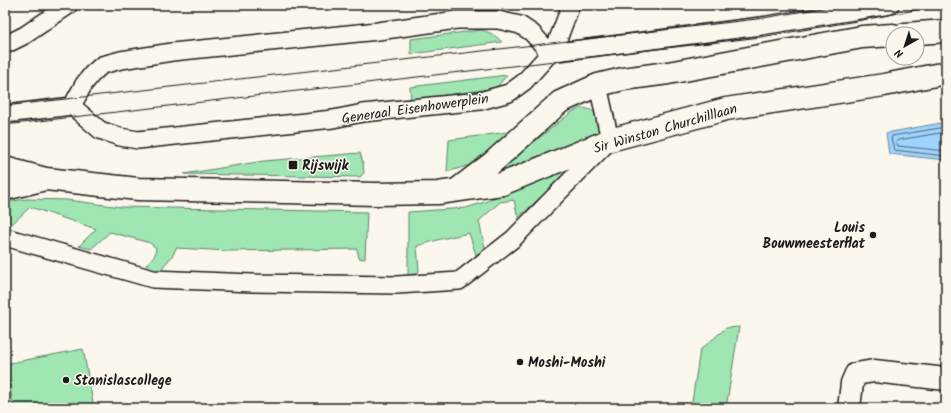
<svg xmlns="http://www.w3.org/2000/svg" width="951" height="413" font-family="Kalam,sans-serif">
<style>
.green{fill:#9fe6b3;stroke:#5e8168}
.water{fill:#9ed3fc;stroke:#6a8aa2}
.lines{fill:none;stroke-linecap:round;stroke-linejoin:round}
.shore{stroke:#506576;stroke-width:1}
.service-casing{stroke:#1c1c1c;stroke-width:20}
.minor-casing{stroke:#1c1c1c;stroke-width:25}
.tertiary-casing{stroke:#1c1c1c;stroke-width:25}
.service{stroke:#fbf7ec;stroke-width:17}
.minor{stroke:#fbf7ec;stroke-width:22}
.tertiary{stroke:#fbf7ec;stroke-width:22}
.tram{stroke:#1c1c1c;stroke-width:1}
.poi-dot{fill:#1c1c1c;stroke:#fbf7ec;stroke-width:1.5}
.labels{text-anchor:middle;stroke-width:3;stroke-linejoin:round;paint-order:stroke}
.street-label{font-size:14px;fill:#1c1c1c;stroke:#fbf7ec}
.poi-label{font-size:14px;font-weight:bold;fill:#1c1c1c;stroke:#fbf7ec;text-anchor:start}
</style>
<rect width="100%" height="100%" fill="#fbf7ec"/>
<filter id="ink" filterUnits="userSpaceOnUse"><feTurbulence type="fractalNoise" baseFrequency=".025" numOctaves="2"/><feDisplacementMap in="SourceGraphic" scale="8" xChannelSelector="R" yChannelSelector="G"/><feConvolveMatrix kernelMatrix="1 2 1 2 8 2 1 2 1" color-interpolation-filters="sRGB"/></filter>
<g filter="url(#ink)">
<!-- green -->
<path class="green" d="M481,30C490,32 495,35 502,42L411,54V39Z
M507,75L497,87L490,89L411,100L410,87Z
M580,108C594,109 594,111 598,123C600,127 603,131 605,135L492,179L498,170L572,112Z
M516,131L485,156L470,165L447,172L449,140Z
M360,153L363,163L364,173L360,177L184,174L264,161Z
M565,168L566,174L518,218L514,200L500,202L479,221L485,248L476,255L469,233L441,239L417,246L419,271C416,276 413,276 408,276V212L466,208L485,202L504,193Z
M27,199L67,200L121,207L367,212L365,259L359,258L357,249L228,251L176,248L173,255L157,274L146,265L155,255L156,248L150,243L110,232L91,249L79,246L96,229L30,207L10,226L5,225V202Z
M739,327L726,408H691L700,350L726,328Z
M83,349L94,408H14L5,364Z"/>
<!-- water -->
<path class="water" d="M946,122V160L889,154L886,133Z"/>
<g class="lines">
<!-- shore -->
<path class="shore" d="M946,127L892,136L891,138L894,150L946,156
M946,132L898,140L896,142L898,146L946,151"/>
<!-- service casing -->
<g class="service-casing">
<path id="service" d="M5,45L25,35L69,5
M550,53L761,26L890,5
M72,106L100,130L120,137L138,140L333,119L363,113L480,101L509,93L524,82L550,53L557,42L571,5
M72,106L84,84L92,74L102,65L121,60L172,52L378,31L457,20H498L520,25L532,33L550,53
M5,114L72,106
M5,237L153,279L252,283L397,285L459,281L513,239L610,140L598,85"/>
</g>
<!-- minor casing -->
<g class="minor-casing">
<path id="minor" d="M849,408L852,383L856,374L874,371L946,379"/>
</g>
<!-- tertiary casing -->
<g class="tertiary-casing">
<path id="tertiary" d="M905,34L946,31
M5,168L46,179L138,189L376,194L438,193L502,184L610,140L726,109L884,85L946,73
M5,189L45,179
M458,189L492,163L560,102L598,85L623,79L668,73L862,37L893,35"/>
</g>
<!-- service -->
<use href="#service" class="service"/>
<!-- minor -->
<use href="#minor" class="minor"/>
<!-- tertiary -->
<use href="#tertiary" class="tertiary"/>
<!-- tram -->
<path class="tram" d="M5,106L664,30L757,19L841,5
M5,125L761,37L857,21L942,5"/>
</g>
</g>
<!-- markers -->
<g class="poi-dot">
<rect x="288" y="160" width="10" height="10" rx="2"/>
<circle cx="873" cy="235" r="4"/>
<circle cx="520" cy="362" r="4"/>
<circle cx="66" cy="380" r="4"/>
</g>
<g class="labels">
<!-- street labels -->
<g class="street-label">
<text transform="translate(415 108) rotate(-8)" y="5">Generaal Eisenhowerplein</text>
<text transform="translate(665 128) rotate(-16)" y="5">Sir Winston Churchilllaan</text>
</g>
<!-- poi labels -->
<g class="poi-label">
<text x="302" y="170">Rijswijk</text>
<text x="865" y="232" text-anchor="end">Louis<tspan x="865" dy="16">Bouwmeesterflat</tspan></text>
<text x="528" y="367">Moshi-Moshi</text>
<text x="74" y="385">Stanislascollege</text>
</g>
</g>
<!-- margin -->
<rect width="951" height="413" fill="none" stroke="#fbf7ec" stroke-width="20"/>
<rect x="10" y="10" width="931" height="393" fill="none" stroke="#1c1c1c" stroke-width="1.5" filter="url(#ink)"/>
<!-- north arrow -->
<g transform="translate(905 46) rotate(219)"><circle r="19" fill="#fbf7ec" stroke="#a29f99"/>
<path d="M0-3L7 15L0 10L-7 15Z" fill="#1c1c1c"/>
<text y="-6" font-size="11" font-weight="bold" text-anchor="middle" fill="#1c1c1c">N</text>
</g>
</svg>
